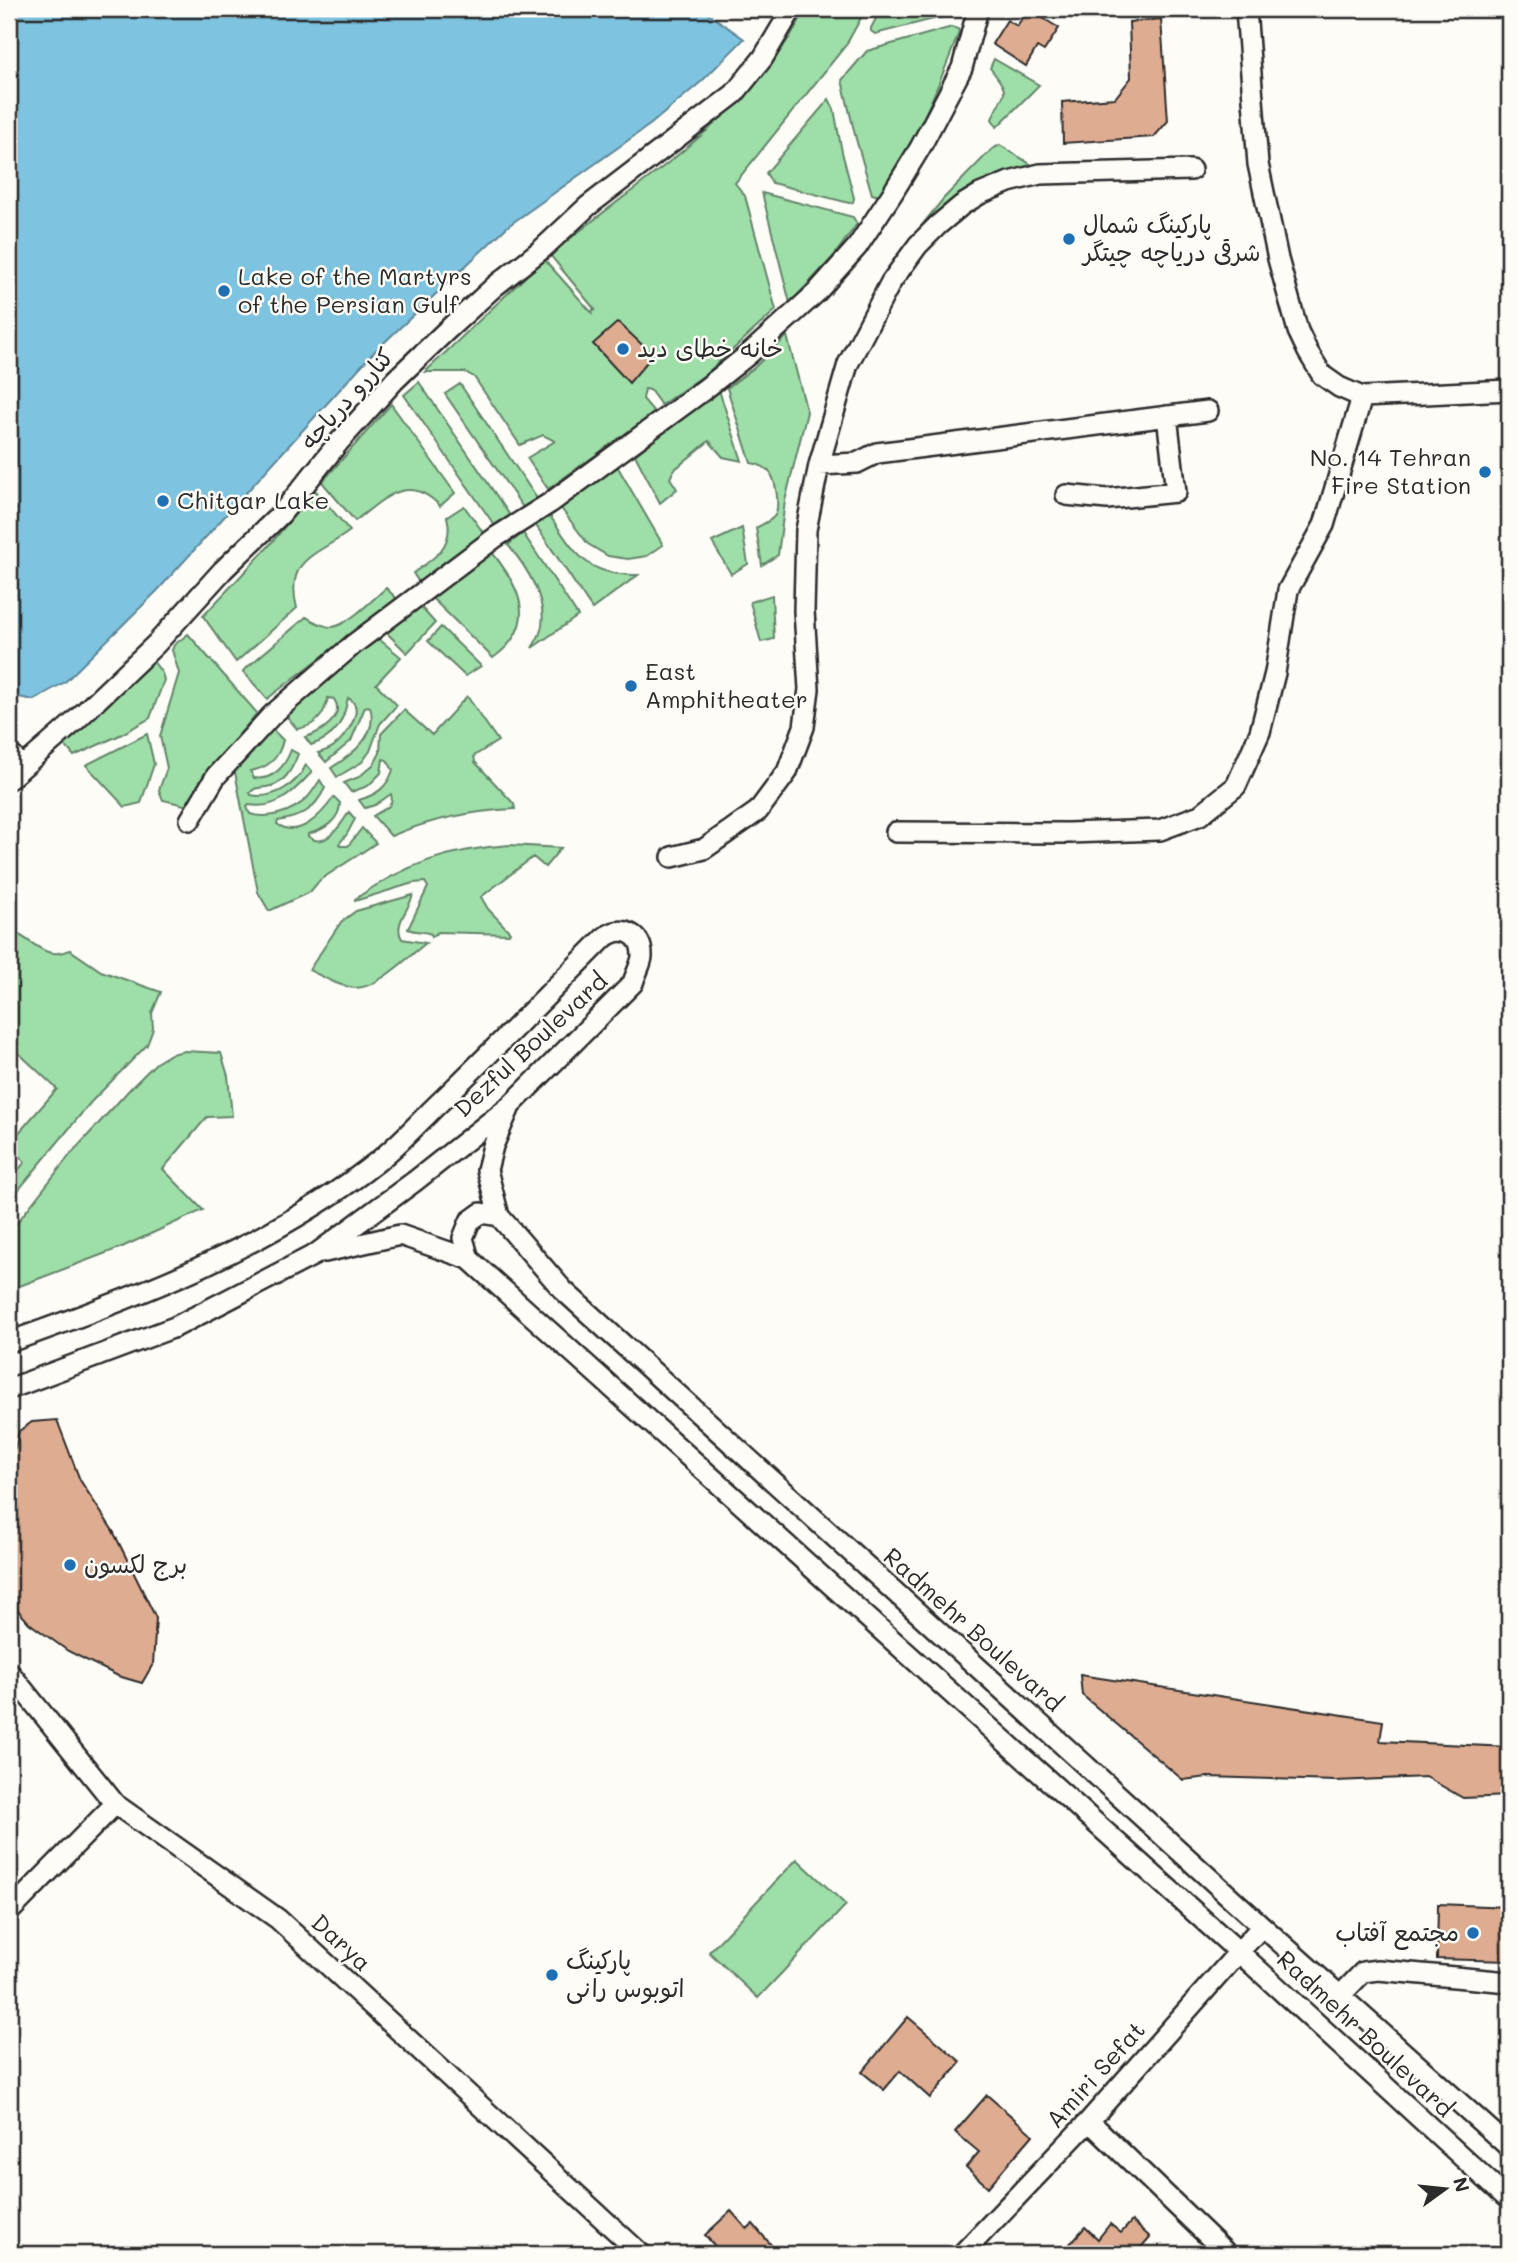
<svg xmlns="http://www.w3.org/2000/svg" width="1518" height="2263" font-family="Mali,'Playpen Sans Arabic',sans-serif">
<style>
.green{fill:#9edea8;stroke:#64846a;stroke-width:2}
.water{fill:#7ec3df;stroke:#5d8697;stroke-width:2}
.building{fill:#deac91;stroke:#2b2b2b;stroke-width:2}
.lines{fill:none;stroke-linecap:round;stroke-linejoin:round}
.minor-casing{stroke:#2b2b2b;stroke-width:24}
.minor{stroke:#fdfcf7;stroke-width:19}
.poi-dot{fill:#1f6fb2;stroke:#fdfcf7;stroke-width:2.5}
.labels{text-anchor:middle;stroke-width:5;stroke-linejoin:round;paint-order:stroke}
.poi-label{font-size:24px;fill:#2b2b2b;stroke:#fdfcf7;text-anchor:start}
.street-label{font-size:24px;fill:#2b2b2b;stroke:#fdfcf7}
</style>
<rect width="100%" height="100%" fill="#fdfcf7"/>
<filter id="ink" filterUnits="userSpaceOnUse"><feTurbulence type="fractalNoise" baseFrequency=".0143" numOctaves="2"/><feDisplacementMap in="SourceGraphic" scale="14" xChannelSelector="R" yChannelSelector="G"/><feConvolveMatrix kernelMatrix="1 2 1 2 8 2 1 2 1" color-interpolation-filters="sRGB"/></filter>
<g filter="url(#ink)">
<!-- green -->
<path class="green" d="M806,9H866L846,45L735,183L745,196L776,310L706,374L661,405L650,390L645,389L643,399L655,413L548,489L527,458L555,441L543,435L520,445L474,377L465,372H425L544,259L592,313L593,309L596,311L550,255C641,178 750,118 806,9Z
M881,9H944L946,13L941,17L875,34L871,31V28Z
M952,27L958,29L959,32C942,78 923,123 899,166C895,174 890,188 882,194C878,197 876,195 872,194L856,139L842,80L867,51Z
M994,59L1039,85L997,127L992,119C1002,90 1014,98 990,68Z
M829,99L834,109L842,152L854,198L853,202L849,203L772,183L766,173Z
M1000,145L1035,167L917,235V231L944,198L992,149Z
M762,193L853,217L857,224L833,257L790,303Z
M787,336L807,412L785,501L778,555L762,565L756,528C762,524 772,521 775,515C780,505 776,483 771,474C766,467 758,464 751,463L727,388L755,367Z
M419,382L511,517L495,526L404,395Z
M460,384L538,500L524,509L445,394Z
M719,390L742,461L723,457L709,441L674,470L670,478L677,489L660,503L635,455Z
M391,404L455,493L440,506C408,472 384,499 355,521L322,482Z
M616,464L663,545L647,556L628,559L608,556L588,544L560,507Z
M315,490L350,531C318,555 284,558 297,608L236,662L203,616L268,547Z
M464,506L485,535L420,584L413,573C434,559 455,545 447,517Z
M550,516C576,554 586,576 638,575L592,609L535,524Z
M742,528L748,564L731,574L712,542Z
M523,533L578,616L532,648C535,643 538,638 540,633C551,604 526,566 508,545Z
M491,551C521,588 539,625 493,658L430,596Z
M386,588L397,599L267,699L243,671L306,617C314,621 323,627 332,627C347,626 374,598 386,588Z
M772,595L774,639L761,642L750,602Z
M419,605L435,623L407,653L385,631Z
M441,627L481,666L465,676L428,641Z
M188,634L257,713L224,753L189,806L163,800L159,790L167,768L160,736L179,673L172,650L174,645Z
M375,636L401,657L376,684L397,705L380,724L370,751L362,762L337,777L331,768C352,755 379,735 370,707L368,706L365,707L351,741L326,762L318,753C324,751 329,750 334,746C346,737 367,707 348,698C343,723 336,737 311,745L305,737C320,733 346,717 334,699L328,698C324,716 316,726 297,729L283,712Z
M153,661L162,673L164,680L150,718L120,735L74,756L63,743Z
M467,696L498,741L474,756L475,762L514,804L515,809C471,811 431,819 391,836L373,816C382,809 395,808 391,794L375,805L365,808L359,800C376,795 387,788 393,770L387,760L383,759L381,773L368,786L351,792L344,783L359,777L374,764L380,753L381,734L404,710L432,735Z
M269,726L283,740C279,759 268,768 250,771L254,778C273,781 285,766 291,750L298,754C292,770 284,785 266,787C258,788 255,787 250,793L251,795C272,800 297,785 306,765L312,772C294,791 278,810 249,805L247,807L250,814C268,820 293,812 307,798C312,793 316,786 320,780L325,788C314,810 302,817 278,821L277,824C299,840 322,814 334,797L340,803C340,820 324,830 308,834V836C324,851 341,825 349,812L355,819L347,834L339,844L341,846H348L362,828L376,843L320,880L310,892L269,911L258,892L235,772L233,769Z
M147,734L154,764L141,803L125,807L86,765Z
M510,845L561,848L545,867L533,857L481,897L488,909L510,932L509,934L438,932L432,937L431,934C423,931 415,932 408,929L428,887L425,882L413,883L355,901V899C405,864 450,849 510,845Z
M413,895C409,910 393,924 402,939L426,943C409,956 378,988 356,988C340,987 323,977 309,970L341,922L356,911Z
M12,931C34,941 45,961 70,950L101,971L161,992L152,1013L153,1029L147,1045L91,1102L16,1193L9,1184V1181L25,1162L9,1144L57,1089L9,1044V932Z
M185,1051L221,1053L228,1076L232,1116L207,1117L163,1169L203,1210L122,1247L9,1290V1233L70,1155L130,1089L156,1063L171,1054Z
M797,1859L846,1905L758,1998L709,1952Z"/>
<!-- water -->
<path class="water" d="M9,9H702L744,39L702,81L651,124L508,226L371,355L157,591L65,682L33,700L19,697L9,692Z"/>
<!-- building -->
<path class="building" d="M1028,9L1059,28L1044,51L1037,47L1026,66L992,44L1007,20L1017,26Z
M1161,19L1168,121L1154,137L1063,143L1062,102L1115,98L1131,78L1129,22Z
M618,322L653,355L629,383L593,344Z
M57,1420L80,1480L113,1531L156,1618L153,1664L142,1683L118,1676L68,1651L29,1623L9,1600V1449L15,1448L19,1431L32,1422Z
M1080,1675L1383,1721L1380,1741L1509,1747V1796L1463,1798L1426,1777L1336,1781L1208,1777L1183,1780L1082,1695Z
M1438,1904L1509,1907V1961L1437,1959Z
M908,2017L961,2062L930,2098L900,2071L884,2090L862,2072Z
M987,2095L1033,2135L988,2187L966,2167L979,2152L955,2132Z
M731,2211L747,2229L753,2224L779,2254H722L705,2235Z
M1132,2221L1150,2237L1135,2254H1061L1085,2227L1098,2239L1110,2224L1121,2233Z"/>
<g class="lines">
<!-- minor casing -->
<g class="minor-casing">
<path id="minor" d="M1246,9L1258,164L1278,259L1298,331L1308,352L1322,375L1339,387L1362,397L1509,390
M819,465L857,463L877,453L1208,411
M1066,495L1107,499L1176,492L1167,416
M9,753L23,766
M9,779L72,724L156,644L223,570L281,514L339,442L395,380L445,332L495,286L542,249L588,206L734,94L763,58L792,9
M190,820L216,776L272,715L354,644L496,537L550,503L705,389L749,354L816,293L857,247L892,194L920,148L962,68L978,9
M896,832L1068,833L1160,830L1200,815L1236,786L1260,732L1275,673L1288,590L1324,525L1362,397
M672,857L704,849L758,811L787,772L804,727L809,689L804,611L806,530L819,465L848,364L891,282L918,245L938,225L962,205L980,194L1009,182L1040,174L1191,170
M509,1109L493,1146L487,1170L499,1216L563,1290L1262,1926L1509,2147
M325,1252L400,1235L469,1259L1240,1953L1509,2200
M469,1259L463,1238L470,1221L481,1213L499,1216
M9,1342C137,1297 271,1246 378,1161C400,1144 419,1122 439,1103C495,1049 549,993 604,938C621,924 643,933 642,957C641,965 635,975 633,983L510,1106L415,1181L316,1254L175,1327L9,1389
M9,1672L115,1804L278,1919L641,2254
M9,1912L115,1804
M1340,1996L1363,1972L1378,1970L1509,1982
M1089,2121L1227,2254
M962,2254L1089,2121L1262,1926"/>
</g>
<!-- minor -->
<use href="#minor" class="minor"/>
</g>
</g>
<!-- markers -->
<g class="poi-dot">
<circle cx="1069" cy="239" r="7"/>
<circle cx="224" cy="291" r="7"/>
<circle cx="623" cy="349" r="7"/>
<circle cx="1485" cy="472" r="7"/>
<circle cx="163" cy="501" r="7"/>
<circle cx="631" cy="686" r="7"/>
<circle cx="70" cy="1565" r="7"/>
<circle cx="1473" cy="1933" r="7"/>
<circle cx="552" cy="1975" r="7"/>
</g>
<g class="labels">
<!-- poi labels -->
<g class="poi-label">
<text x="1083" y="233">پارکینگ شمال<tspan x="1083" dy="28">شرقی دریاچه چیتگر</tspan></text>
<text x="238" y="285">Lake of the Martyrs<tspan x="238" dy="28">of the Persian Gulf</tspan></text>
<text x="637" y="357">خانه خطای دید</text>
<text x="1471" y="466" text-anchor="end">No. 14 Tehran<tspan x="1471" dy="28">Fire Station</tspan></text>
<text x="177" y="509">Chitgar Lake</text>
<text x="645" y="680">East<tspan x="645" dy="28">Amphitheater</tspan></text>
<text x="84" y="1573">برج لکسون</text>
<text x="1459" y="1941" text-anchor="end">مجتمع آفتاب</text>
<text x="566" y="1969">پارکینگ<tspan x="566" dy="28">اتوبوس رانی</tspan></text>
</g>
<!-- street labels -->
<g class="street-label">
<text transform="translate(347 399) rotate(-48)" y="8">کناررو دریاچه</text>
<text transform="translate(531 1045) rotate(-43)" y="8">Dezful Boulevard</text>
<text transform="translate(973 1630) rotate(42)" y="8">Radmehr Boulevard</text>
<text transform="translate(341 1943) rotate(43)" y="8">Darya</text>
<text transform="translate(1365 2034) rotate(43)" y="8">Radmehr Boulevard</text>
<text transform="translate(1096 2075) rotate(-48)" y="8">Amiri Sefat</text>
</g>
</g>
<!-- margin -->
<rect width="1518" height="2263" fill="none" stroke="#fdfcf7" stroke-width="35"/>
<rect x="18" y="18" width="1483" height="2228" fill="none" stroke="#2b2b2b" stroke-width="2.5" filter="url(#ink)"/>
<!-- north arrow -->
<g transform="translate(1445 2189) rotate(75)" stroke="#fdfcf7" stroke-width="5" paint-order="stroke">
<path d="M0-5L12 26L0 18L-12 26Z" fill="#2b2b2b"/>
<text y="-10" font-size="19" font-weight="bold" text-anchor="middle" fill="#2b2b2b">N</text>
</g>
</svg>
